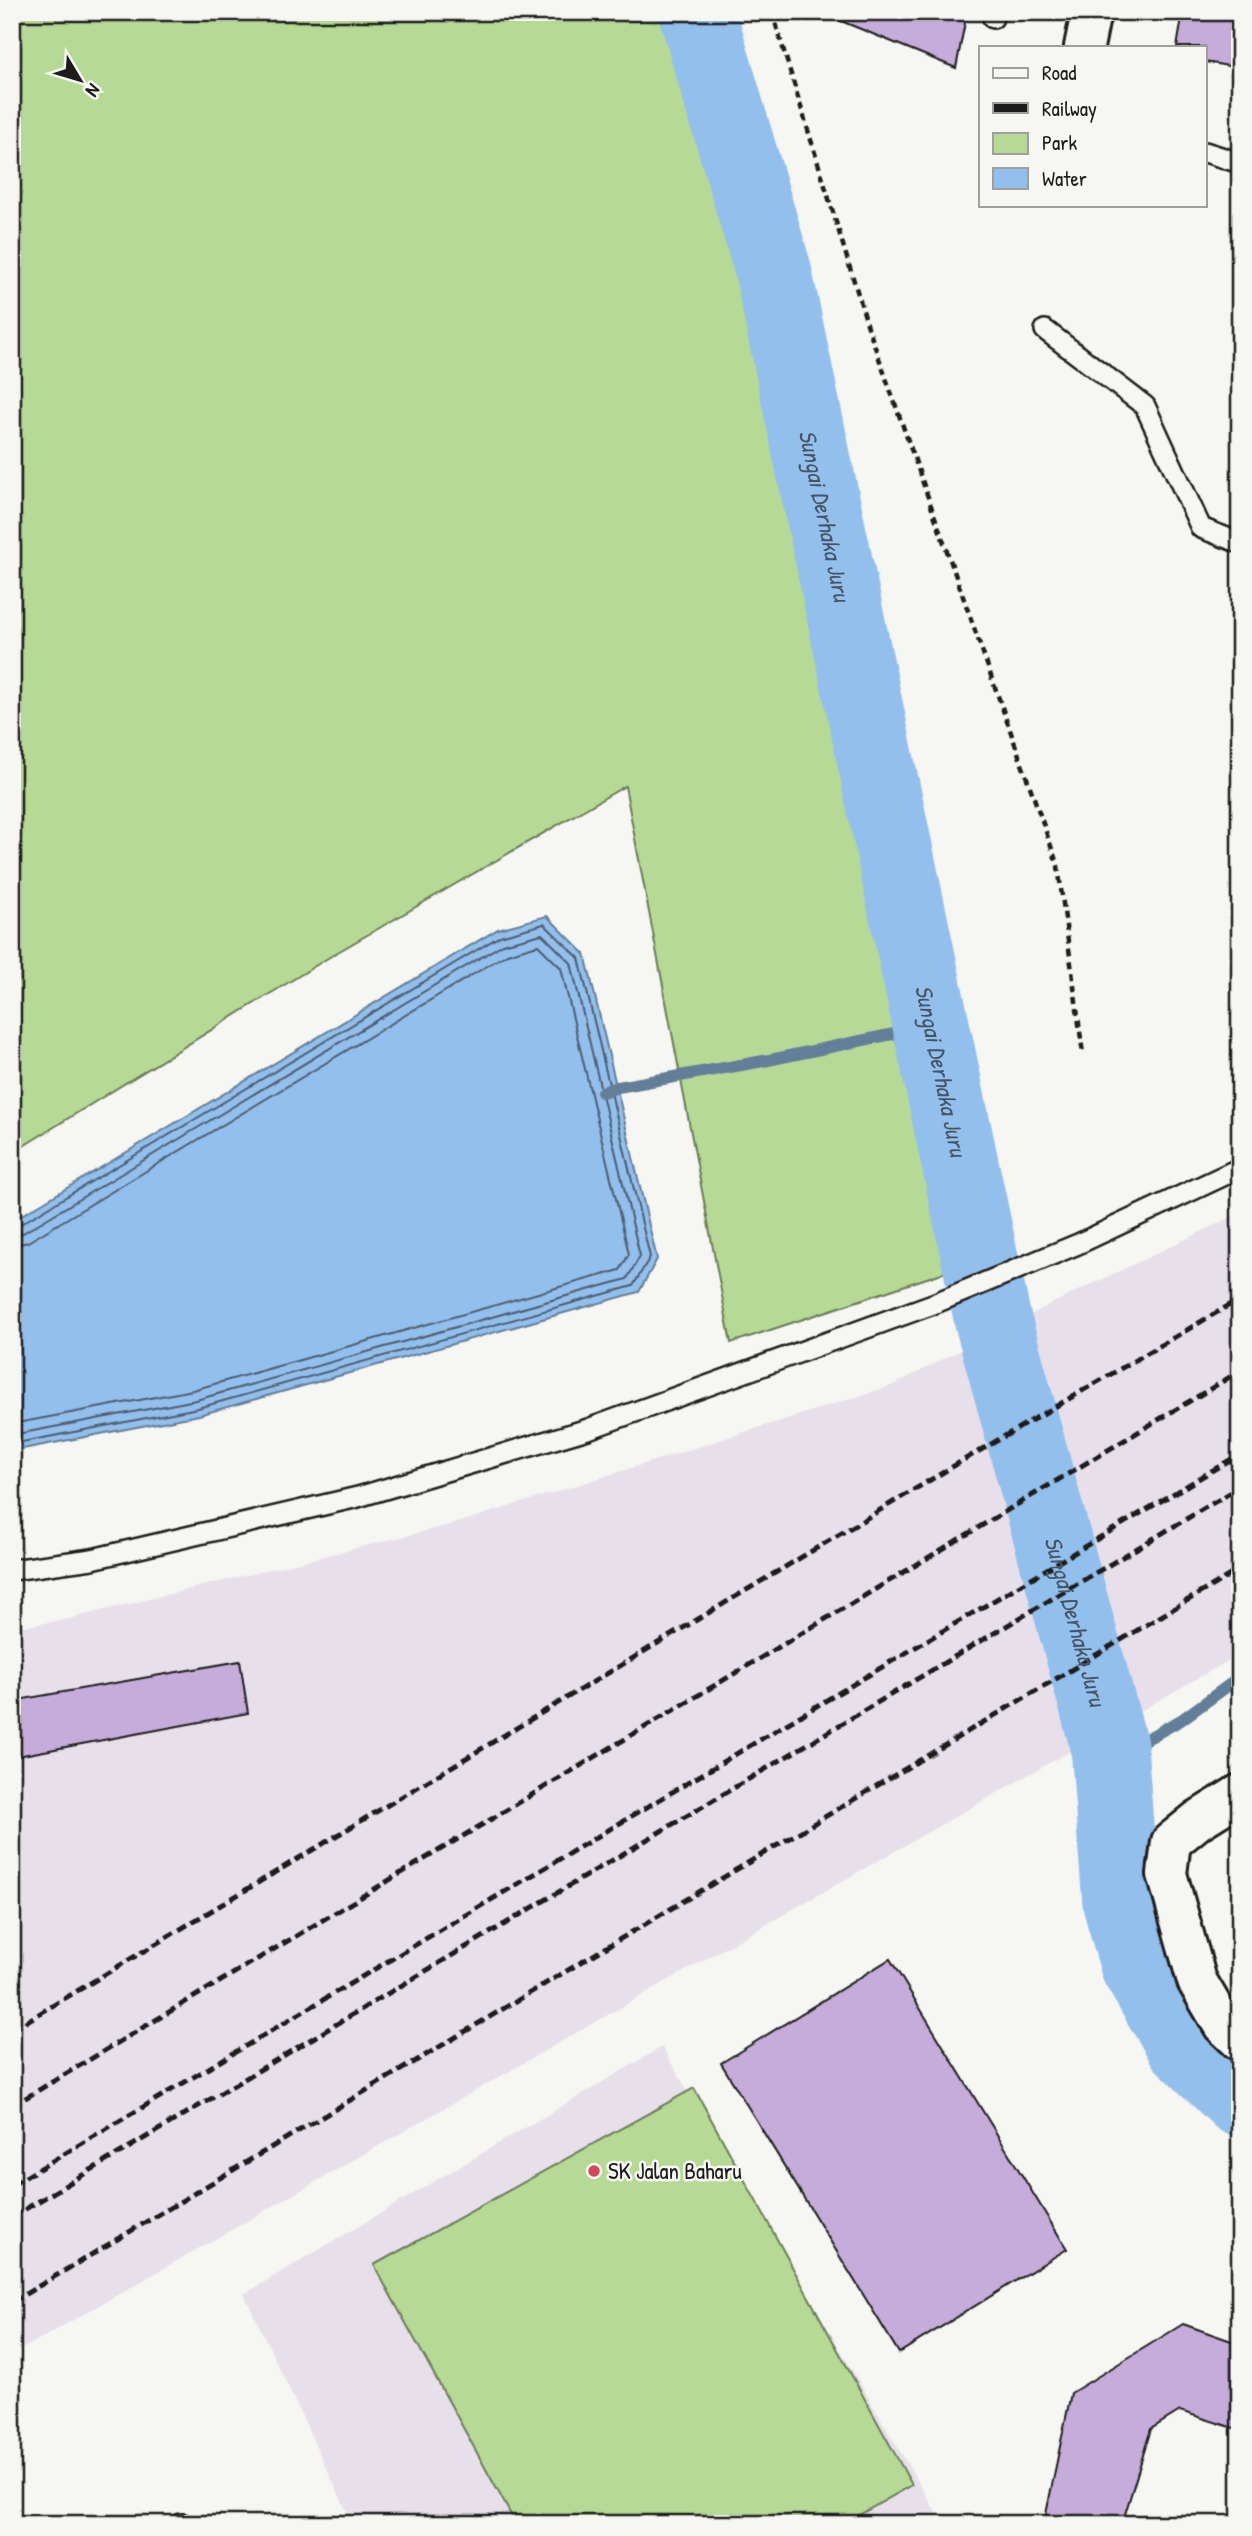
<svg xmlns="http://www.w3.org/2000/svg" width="1252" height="2536" font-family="'Patrick Hand',sans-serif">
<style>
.built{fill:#e7e0eb}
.green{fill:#b6da95;stroke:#697b58;stroke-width:2}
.water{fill:#93bfec;stroke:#637e99;stroke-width:2}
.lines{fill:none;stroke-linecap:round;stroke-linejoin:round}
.shore{stroke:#4c5d6f;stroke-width:2}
.stream{stroke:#637e99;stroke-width:12}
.river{stroke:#93bfec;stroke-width:77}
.building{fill:#c5acda;stroke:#1c1c1c;stroke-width:2}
.lane-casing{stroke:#1c1c1c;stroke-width:24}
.street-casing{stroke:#1c1c1c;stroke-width:44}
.path{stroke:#1c1c1c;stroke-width:4.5;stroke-dasharray:7 5;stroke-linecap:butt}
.lane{stroke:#f6f6f2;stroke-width:19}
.street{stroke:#f6f6f2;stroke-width:38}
.rail{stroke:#1c1c1c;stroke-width:5;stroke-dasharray:10 5;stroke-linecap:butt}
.poi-dot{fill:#d1495b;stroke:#f6f6f2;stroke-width:2.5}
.labels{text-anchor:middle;stroke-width:5;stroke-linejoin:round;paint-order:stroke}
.poi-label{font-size:23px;fill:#1c1c1c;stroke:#f6f6f2;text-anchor:start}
.water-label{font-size:24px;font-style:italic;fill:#465565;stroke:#f6f6f2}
</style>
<rect width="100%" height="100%" fill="#f6f6f2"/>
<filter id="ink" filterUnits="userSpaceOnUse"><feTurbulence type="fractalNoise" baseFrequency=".0143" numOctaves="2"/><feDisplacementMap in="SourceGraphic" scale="14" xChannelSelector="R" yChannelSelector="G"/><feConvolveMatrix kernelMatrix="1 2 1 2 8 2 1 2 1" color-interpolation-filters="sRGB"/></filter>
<g filter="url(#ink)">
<!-- built -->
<path class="built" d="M1240,1213V1654L12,2355V1628L64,1620L454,1524L891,1386L1057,1301Z
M662,2047L943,2524H353L244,2294Z"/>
<!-- green -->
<path class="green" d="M12,12H684L757,269L839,692L960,1267L731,1343L625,786L336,953L12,1153Z
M694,2088L912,2485L843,2524H516L374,2265Z"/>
<!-- water -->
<path class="water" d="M547,916L585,954L657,1259L639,1292L199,1415L12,1451V1221L498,929Z"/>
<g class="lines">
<!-- shore -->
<path class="shore" d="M12,1226L19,1225L500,936L544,924L579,958L650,1257L633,1286L198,1408L12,1444
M12,1235L23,1233L503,944L542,934L571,963L640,1256L627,1279L196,1400L12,1435
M12,1246L28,1242L507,954L538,945L561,968L629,1254L620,1270L193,1390L12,1424"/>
<!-- stream -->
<path class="stream" d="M602,1092L618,1087L769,1060L931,1026
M1109,1746L1132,1747L1181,1720L1240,1677"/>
<!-- river -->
<path class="river" id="s1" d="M697,12L773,270L993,1321L1109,1746L1121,1903L1139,1967L1184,2043L1240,2098"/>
</g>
<!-- building -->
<path class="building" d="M819,12H967L956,68Z
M1183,12H1240V68L1205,62V47H1177Z
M240,1661L248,1713L12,1757V1701Z
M890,1959L1067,2249L899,2353L721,2063Z
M1183,2324L1240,2344V2430L1180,2411L1151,2429L1122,2524H1044L1071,2393Z"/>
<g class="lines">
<!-- lane casing -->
<g class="lane-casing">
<path id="lane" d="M993,18L994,12
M1205,152L1240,163
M1045,330L1145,406L1201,528L1240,543
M12,1570L92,1559L358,1497L588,1429L933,1304L1078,1244L1240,1168
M181,2524H183"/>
</g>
<!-- street casing -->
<g class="street-casing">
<path id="street" d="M1084,47L1091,12
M1240,1794L1198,1820L1171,1842L1167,1874L1197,1981L1223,2025L1240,2041"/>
</g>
<!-- path -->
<path class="path" d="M772,12L868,327L1058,866L1083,1054"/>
<!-- lane -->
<use href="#lane" class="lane"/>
<!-- street -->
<use href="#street" class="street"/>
<!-- rail -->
<path class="rail" d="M12,2030L962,1461L1240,1299
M12,2106L1240,1371
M12,2185L1240,1454
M12,2217L1240,1487
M12,2302L1240,1569"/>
</g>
</g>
<!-- markers -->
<circle class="poi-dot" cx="594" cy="2171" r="7"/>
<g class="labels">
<!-- poi labels -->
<g class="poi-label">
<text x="608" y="2179">SK Jalan Baharu</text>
</g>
<!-- water labels -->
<g class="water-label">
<text dy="8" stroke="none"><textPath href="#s1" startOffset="520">Sungai Derhaka Juru</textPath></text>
<text dy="8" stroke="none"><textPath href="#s1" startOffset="1087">Sungai Derhaka Juru</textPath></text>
<text dy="8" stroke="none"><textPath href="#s1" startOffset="1654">Sungai Derhaka Juru</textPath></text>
</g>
</g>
<!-- margin -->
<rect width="1252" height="2536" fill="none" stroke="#f6f6f2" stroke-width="42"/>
<rect x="21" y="21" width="1210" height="2494" fill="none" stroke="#1c1c1c" stroke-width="2.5" filter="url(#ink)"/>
<!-- legend -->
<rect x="979" y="46" width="228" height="161" fill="#f6f6f2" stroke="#9f9f9c" stroke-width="2"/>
<rect x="993" y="68" width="35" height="10" fill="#f6f6f2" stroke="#9f9f9c" stroke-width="2"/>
<text x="1042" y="80" font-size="21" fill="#1c1c1c">Road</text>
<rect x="993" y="103" width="35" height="10" fill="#1c1c1c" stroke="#9f9f9c" stroke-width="2"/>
<text x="1042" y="116" font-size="21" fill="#1c1c1c">Railway</text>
<rect x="993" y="133" width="35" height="21" fill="#b6da95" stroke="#9f9f9c" stroke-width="2"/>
<text x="1042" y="150" font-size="21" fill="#1c1c1c">Park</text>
<rect x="993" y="168" width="35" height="21" fill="#93bfec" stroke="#9f9f9c" stroke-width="2"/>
<text x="1042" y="186" font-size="21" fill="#1c1c1c">Water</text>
<!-- north arrow -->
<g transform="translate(80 80) rotate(128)" stroke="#f6f6f2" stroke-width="5" paint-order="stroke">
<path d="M0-5L12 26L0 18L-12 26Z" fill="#1c1c1c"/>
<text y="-10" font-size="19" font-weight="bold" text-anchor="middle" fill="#1c1c1c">N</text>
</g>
</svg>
